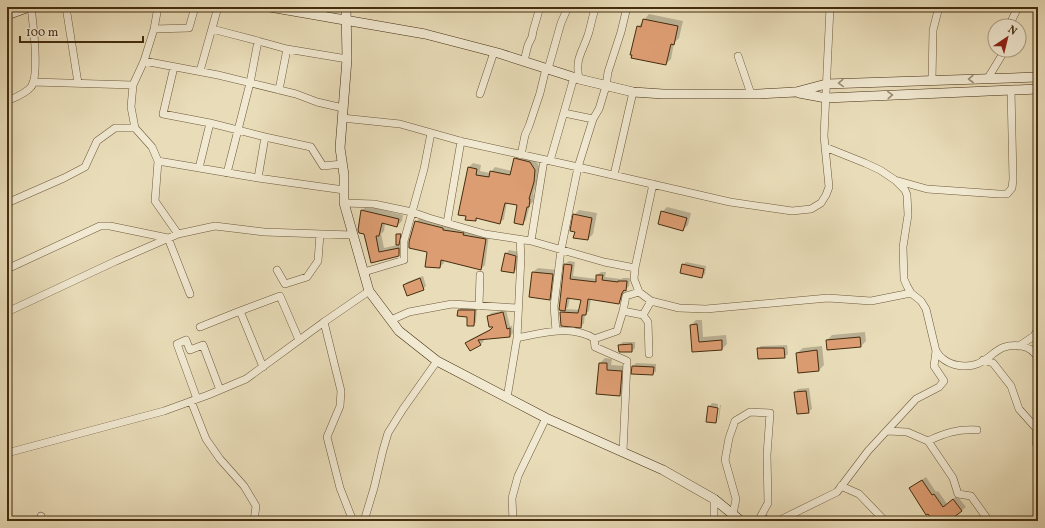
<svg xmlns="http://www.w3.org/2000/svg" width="1045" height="528" font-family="Vollkorn,serif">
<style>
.shadow{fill:#0003;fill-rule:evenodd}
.building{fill:#dd9d72;stroke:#442d0f}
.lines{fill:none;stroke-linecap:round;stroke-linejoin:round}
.street-casing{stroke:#6d593a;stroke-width:8}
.secondary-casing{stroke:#442d0f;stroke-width:10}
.street{stroke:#f1e9d2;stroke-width:7}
.secondary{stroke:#f1e9d2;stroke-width:9}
.oneway{stroke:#9a8b70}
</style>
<rect width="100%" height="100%" fill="#e9ddb9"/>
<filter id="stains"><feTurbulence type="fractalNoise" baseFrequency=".005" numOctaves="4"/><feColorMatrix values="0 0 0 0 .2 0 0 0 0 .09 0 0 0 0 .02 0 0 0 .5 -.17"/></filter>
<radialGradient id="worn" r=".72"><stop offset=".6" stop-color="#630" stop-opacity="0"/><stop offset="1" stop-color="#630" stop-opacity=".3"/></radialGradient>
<!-- shadow -->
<path class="shadow" d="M649,14L683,21L679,38L674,43L671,59L666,64L638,27Z
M519,154L534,158L539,166L538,178L533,195H534L533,202L530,205L526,220L522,224L519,204L507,202L504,219L500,223L478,218L475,220L469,167L473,163L481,165L480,171L490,173L495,167L512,171L515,159Z
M367,206L403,215L402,221L397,226L385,223L384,231L381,234L384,248L397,245V234L401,233L400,244H403V250L398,255L371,261L362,210Z
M667,207L691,213L688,225L683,230L662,212Z
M579,210L597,213L593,234L588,239L576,231L574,215Z
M420,218L489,235L485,265L481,269L444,259V263L440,267L428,251L416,222Z
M509,250L519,252L517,269L513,272L506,254Z
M569,261L575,262L573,276L597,279V275L601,272H606L605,277L621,279L623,278H630L629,286L625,290L622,300L619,303L591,299L589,311L585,314L584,323L581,327L561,312L564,310L560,309L565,264ZM570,298L582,299L580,310L566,309L568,307Z
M686,262L706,266L705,274L702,277L683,265Z
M538,268L557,270L554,295L549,299L533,272Z
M423,276L426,286L423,289L404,285L407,282Z
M461,308H477L476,322L474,325L469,316L459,310Z
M506,310L510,326H512L513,333L510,336L482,339L484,341L481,344L470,350L466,343L469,340L496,326L488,316L491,313Z
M696,320H702L703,337L726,335L727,344L722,349L693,351L691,325Z
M865,332L866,341L861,346L828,349L827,340L832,335Z
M623,342H635V348L632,351L619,345Z
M787,345L788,354L784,357L758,349L761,346Z
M822,346L824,365L819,370L797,353L803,348Z
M605,358L612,359L611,365L626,366L625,390L620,395L600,363Z
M636,363L656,364V371L653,374L633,366Z
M809,388L812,409L808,412L795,393L798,389Z
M712,403L718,404L716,420H718L720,405H721L719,419L716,422L709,407Z
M926,477L936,492L938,491L947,504L957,496L966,507L948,521H934L910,488Z"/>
<!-- building -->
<path class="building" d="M643,19L678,26L674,45L671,44L666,65L631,58L632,55H630L637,26L641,27Z
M514,158L530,162L535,170L534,182L529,199H530L529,207H527L523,225L514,223L517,205L505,203L500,224L476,218V221L465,220L466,216L458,215L468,167L477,169L476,175L489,177L490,171L510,175Z
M361,210L399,219L397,227L382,223L379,236H376L379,252L399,248V256L371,263L364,234L359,233L358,230Z
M661,211L687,218L683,231L658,224Z
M573,214L592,218L588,240L573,238L575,232L570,231Z
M415,221L443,228V230L464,233L463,235L486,239L481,270L441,260L440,268L425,267L427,252L409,248V242Z
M396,234H401L399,245H396Z
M505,253L516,256L514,273L501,271Z
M564,264L572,265L570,279L596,282V275H603L602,280L618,282V281H627L626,291L624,290L622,293L619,304L588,299L586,315H582L581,328L561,326L560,312L578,313L581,300L567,298L565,311L559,310Z
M682,264L704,269L702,278L680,273Z
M532,272L553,274L550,300L529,297Z
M420,278L424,290L407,296L403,285Z
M458,310H475L474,326H467V317L457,316Z
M503,312L507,329L510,328V337L478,340L481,345L470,351L465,343L490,330L493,327H489L487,316Z
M697,324L699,342L722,340V350L692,352L690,325Z
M860,337L861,347L827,350L826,340Z
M632,344V352H619L618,345Z
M757,348H784L785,358L758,359Z
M817,350L819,371L798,373L796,353Z
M599,363H607V370L622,371L620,396L596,394Z
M632,366L654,367L653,375L631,374Z
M806,391L809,413L797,414L794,392Z
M708,406L718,408L716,423L706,422Z
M922,480L932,495L934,494L943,507L953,499L962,511L949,521H933L928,514L926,515L909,488Z"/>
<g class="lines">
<!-- street casing -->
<g class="street-casing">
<path id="street" d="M66,7L78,83
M1009,26L1018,7
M154,29L189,28L195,7
M212,29L258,41L250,83L227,173
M258,41L287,49L279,90
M287,49L347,59
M738,56L751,94
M144,61L154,29L158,7
M524,61L528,45L532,37L533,31L540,7
M174,67L163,114L210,123L199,168
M548,69L561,23L568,7
M200,71L218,7
M988,78L1005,50
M579,79C575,58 582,53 588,35C591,26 592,16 596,7
M932,80L933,30L939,7
M33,82L133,85L131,107L135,128L152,147L158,161L155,201L178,234
M133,85L144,61L218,75L296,94L317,102L343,108
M480,94L494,52
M7,101C16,97 25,94 31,87C40,75 33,23 31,7
M564,113L593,119
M342,118L400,124L464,142L578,167L730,202L792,211L811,209L821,203L826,195L829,187L824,136L830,7
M210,123L265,137L311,147L323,166L342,164
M825,147L865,163L880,170L895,180L927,189L999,194H1007L1012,188L1013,179L1011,90
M521,155L525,135L529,126L540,93L546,68
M158,161L258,178L344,190
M550,161L574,77
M614,175L633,92
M258,178L265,137
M653,184L635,268L634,279L639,292L651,301L679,308L706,309L828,298L871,301L911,293
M7,203L64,178L85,167L97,141L115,128H135
M344,203L374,204L412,212L429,218L485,234L531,241L604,262L635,268
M447,223L461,141
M531,241L544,160
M7,269L100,226H110L168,238L190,294
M277,270L285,284L307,277L318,261L320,234
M364,272L404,260V241L424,169L431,133
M639,292L626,296L623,311L643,315
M479,306L480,275
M7,312L116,261L178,234L215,226L264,232L352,235
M391,320L409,312L452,304L518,308
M324,322L341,391L340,406L327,437L340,488L353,521
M200,327L240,311
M556,331L554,306L561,250L578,167L593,119L599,109L606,86L608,72L621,32L627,7
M517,338L521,257L520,240
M1019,346L1034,336L1038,329
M936,351C938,353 939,356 942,358C951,366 966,368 977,364C995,357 996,343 1021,346C1029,347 1034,351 1038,358
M649,354L648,322L643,315L651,301
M983,360L993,363L1011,386L1019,409L1036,428V443L1038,448
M263,367L240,311L280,296L299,340
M507,398L517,338C542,333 572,324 595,339
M197,399L177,344L186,340L190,350L203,345L220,390
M191,401L206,439L220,459L244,486L256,506L254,521
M888,431L907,432L928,441C945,433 957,429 977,430
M928,441L953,478L958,494L971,496L989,521
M623,452L627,361L595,347L594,339L617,331L623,311
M7,453L164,411L208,395L246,379L324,322L369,291
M841,486L859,494L885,521
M733,514L736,499L725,460L729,438L735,421L750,412L770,413L767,455L768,503L761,516L768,521
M39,521L41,516
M364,521L374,488L383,450L388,433L403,409L437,361
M513,521L512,498L518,476L546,418
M714,521V499
M778,521L837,492L868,451L916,399L939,387L944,381L934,366L936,351L926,309L921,301L911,293L907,286L904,279L903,247L908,215L907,195L905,190L895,180"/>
</g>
<!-- secondary casing -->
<g class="secondary-casing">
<path id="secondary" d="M270,7L425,34L498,53L579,79L633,92L663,94H758L796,92L826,84L1038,77
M346,7L347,59L340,148L344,175V203L369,291L399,331L437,361L546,418L663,470L714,499L741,521
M7,15L29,7
M799,93L826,98L1038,89"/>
</g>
<!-- street -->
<use href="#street" class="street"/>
<!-- secondary -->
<use href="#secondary" class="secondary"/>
</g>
<!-- one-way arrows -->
<defs><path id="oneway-chevron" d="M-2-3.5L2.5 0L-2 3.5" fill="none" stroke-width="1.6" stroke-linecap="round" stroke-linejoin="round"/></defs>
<g class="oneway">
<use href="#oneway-chevron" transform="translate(971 79) rotate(179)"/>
<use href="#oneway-chevron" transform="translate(841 83) rotate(178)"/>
<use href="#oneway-chevron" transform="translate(890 95) rotate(-3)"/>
</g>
<!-- margin -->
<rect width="1045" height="528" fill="none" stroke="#e9ddb9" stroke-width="24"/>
<rect x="8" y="8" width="1029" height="512" fill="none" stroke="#442d0f" stroke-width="2"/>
<rect x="12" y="12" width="1021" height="504" fill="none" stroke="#442d0f"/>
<!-- north arrow -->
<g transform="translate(1007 38) rotate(35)"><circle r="19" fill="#f1e9d2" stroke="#ac9e84"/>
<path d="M0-3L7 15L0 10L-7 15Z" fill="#8f2418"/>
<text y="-6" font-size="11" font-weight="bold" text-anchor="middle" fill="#442d0f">N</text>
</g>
<!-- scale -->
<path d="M20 36v6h123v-6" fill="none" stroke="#442d0f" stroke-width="2"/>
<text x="26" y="36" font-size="12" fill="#442d0f" stroke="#f1e9d2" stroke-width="3" paint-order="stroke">100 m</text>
<rect width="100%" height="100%" filter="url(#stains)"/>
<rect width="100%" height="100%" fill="url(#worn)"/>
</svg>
